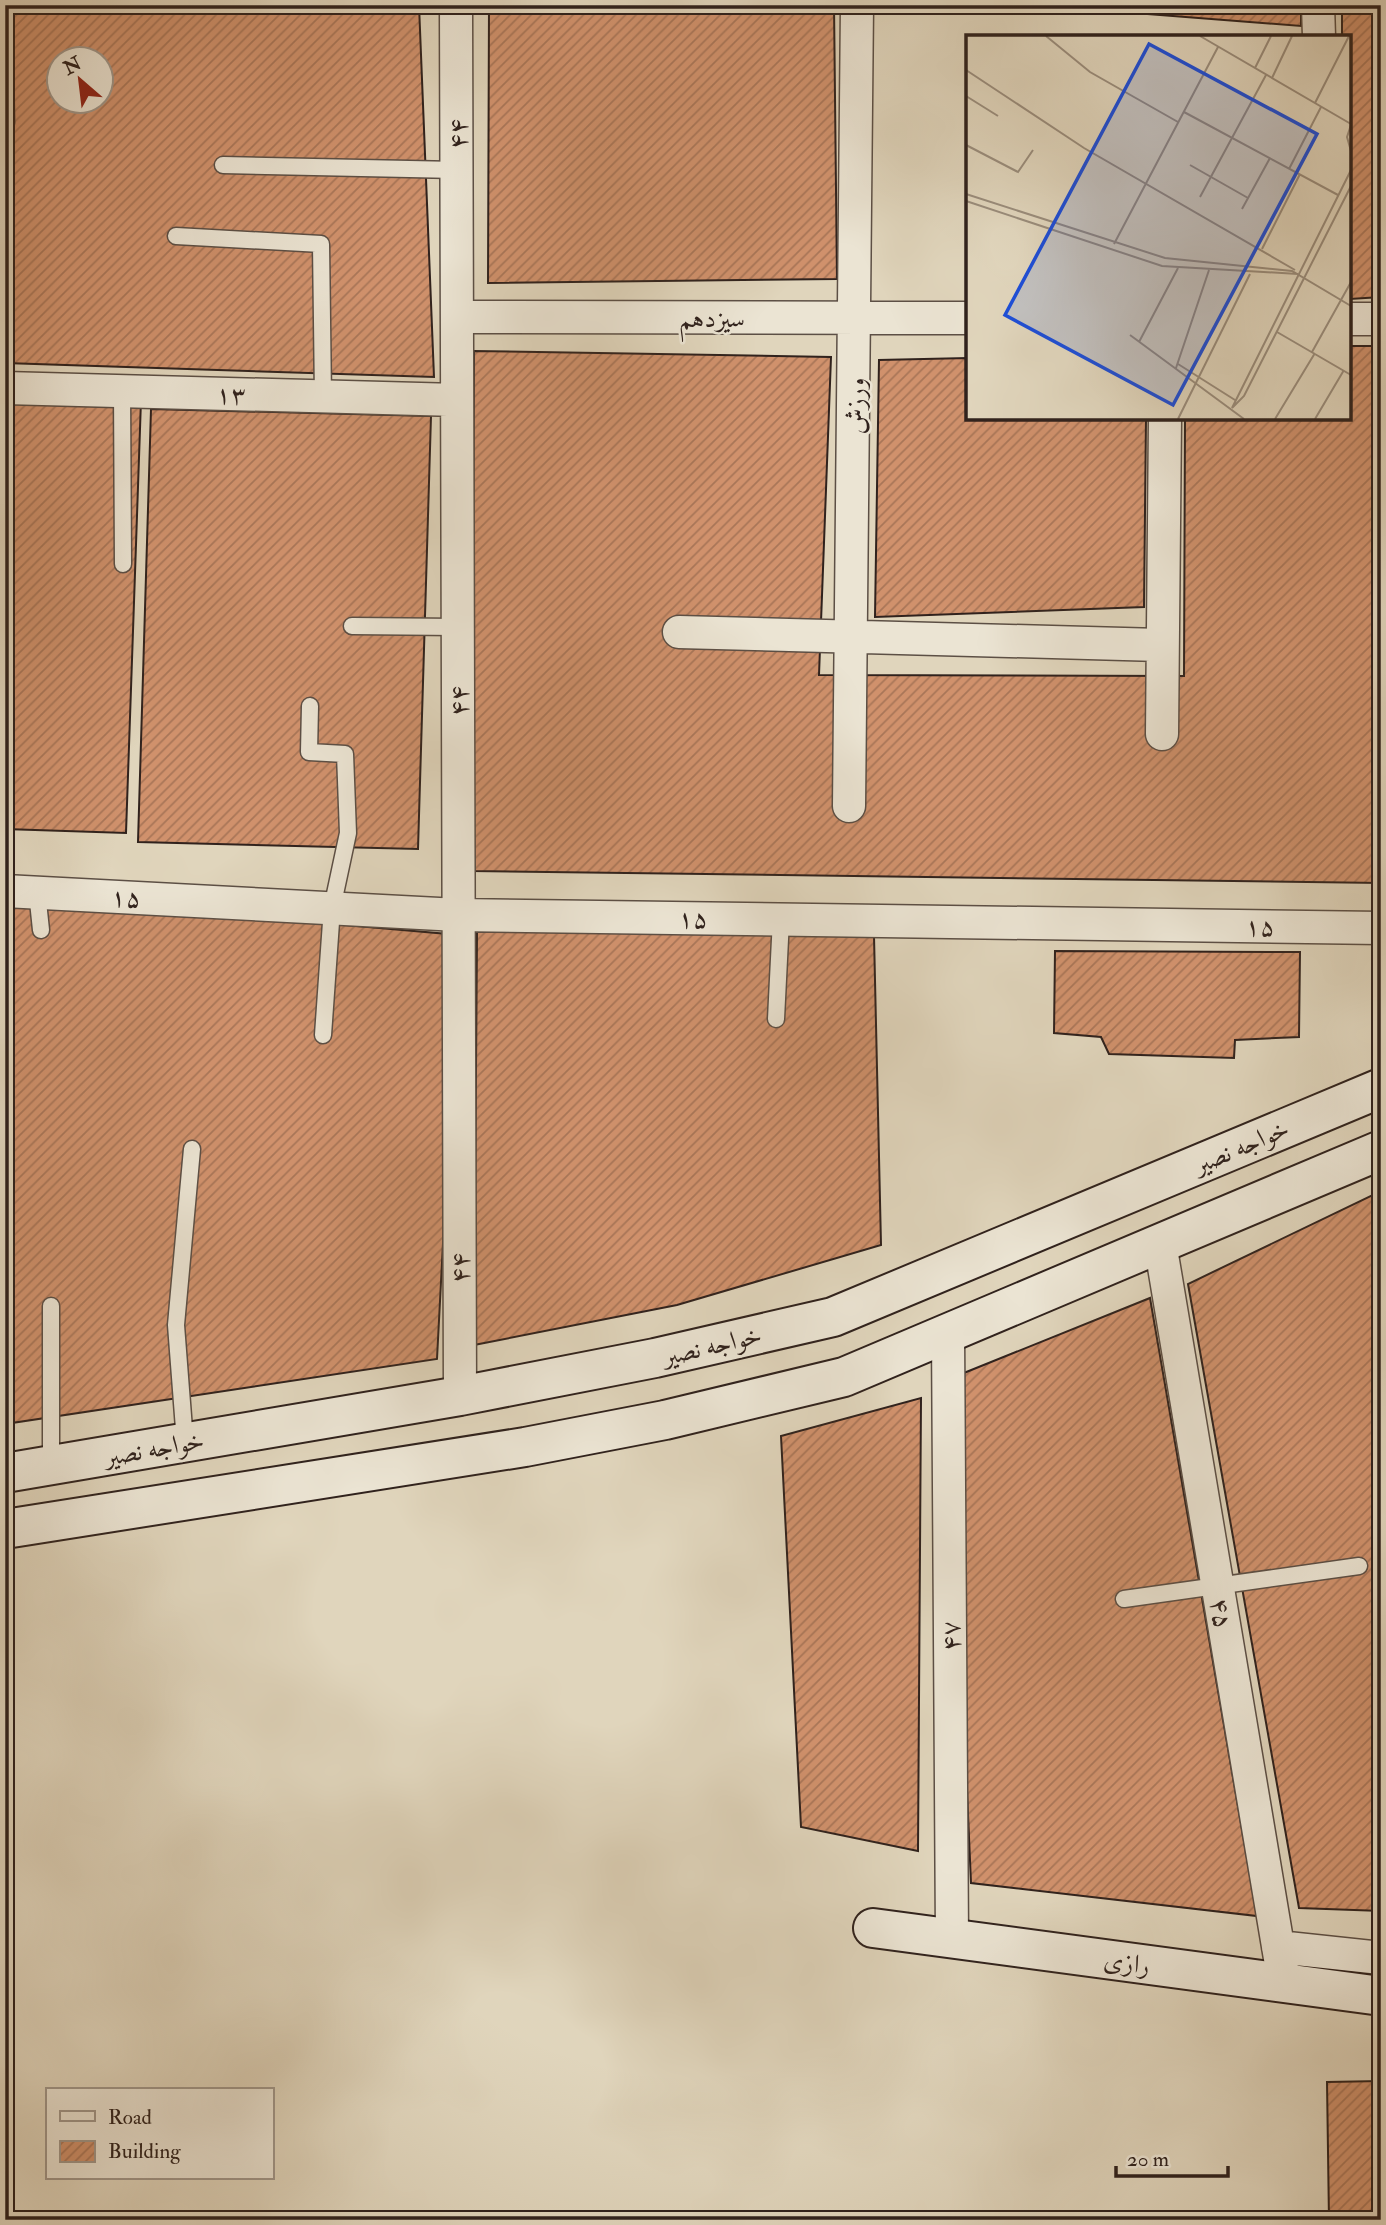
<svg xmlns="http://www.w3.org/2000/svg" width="1386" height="2225" font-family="'IM FELL Double Pica',Amiri,serif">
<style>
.building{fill:url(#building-hatch);stroke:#30221d;stroke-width:2;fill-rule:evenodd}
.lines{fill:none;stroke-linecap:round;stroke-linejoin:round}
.lane-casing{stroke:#5c4f45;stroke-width:19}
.street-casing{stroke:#5c4f45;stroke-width:35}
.secondary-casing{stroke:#30221d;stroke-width:42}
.lane{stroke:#ebe4d3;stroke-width:16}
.street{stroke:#ebe4d3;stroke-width:32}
.secondary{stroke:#ebe4d3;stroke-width:38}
.labels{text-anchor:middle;stroke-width:5;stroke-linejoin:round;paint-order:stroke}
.street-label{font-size:26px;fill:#30221d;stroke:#ebe4d3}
.inset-road{fill:none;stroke:#9a8d7c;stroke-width:2}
.view{fill:#1d4ed8;fill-opacity:0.15;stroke:#1d4ed8;stroke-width:3.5}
.inset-edge{fill:none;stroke:#30221d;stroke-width:3.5}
</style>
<defs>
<pattern id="building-hatch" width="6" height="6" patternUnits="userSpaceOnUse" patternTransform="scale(1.75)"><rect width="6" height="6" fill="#d0916c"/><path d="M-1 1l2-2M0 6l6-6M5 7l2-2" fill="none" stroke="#a97658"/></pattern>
</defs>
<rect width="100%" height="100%" fill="#e0d5bc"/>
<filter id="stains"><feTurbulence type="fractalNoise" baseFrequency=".00286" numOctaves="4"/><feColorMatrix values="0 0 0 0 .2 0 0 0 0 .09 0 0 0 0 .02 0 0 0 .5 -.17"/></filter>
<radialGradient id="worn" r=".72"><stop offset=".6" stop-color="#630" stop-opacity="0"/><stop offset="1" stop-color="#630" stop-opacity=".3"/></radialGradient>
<!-- building -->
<path class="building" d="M5,5H419L434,377L5,363ZM60,60H102V102H60Z
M489,5H834L837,279L488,283Z
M1032,5H1301V26Z
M1342,5H1381V297L1350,299L1349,37H1342Z
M1349,346H1381V883L472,871L474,351L831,357L819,675L1184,676L1185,418H1349Z
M968,358V418H1146L1144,607L875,617L879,360Z
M5,396L141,400L126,833L5,829Z
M151,409L431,416L418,849L138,842Z
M5,895L459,935L437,1359L5,1424Z
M477,929L874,936L881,1245L677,1305L474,1345Z
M1055,951L1300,952L1299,1037L1235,1040L1234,1058L1109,1054L1101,1037L1054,1033Z
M1381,1191V1911L1299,1908L1188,1284Z
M1150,1298L1257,1916L971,1883L949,1379Z
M921,1398L918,1851L801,1827L781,1436Z
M1381,2081V2220H1329L1327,2082Z"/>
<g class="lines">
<!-- lane casing -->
<g class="lane-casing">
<path id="lane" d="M5,77L6,123
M223,165L457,170
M176,236L321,244L323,397
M122,391L123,564
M352,626L457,627
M310,706L309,752L345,754L348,833L332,908L323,1035
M37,892L41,930
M776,1019L781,919
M51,1306V1465
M185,1442L176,1325L192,1149
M1124,1599L1359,1566"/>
</g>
<!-- street casing -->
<g class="street-casing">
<path id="street" d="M456,5L460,1396
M1318,5L1319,37
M457,317L968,318
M1349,319H1381
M5,388L457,400
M679,632L1160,645
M1162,734L1165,418
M849,806L857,5
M5,891L458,915L1381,928
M1160,1243L1284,1982
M948,1333L952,1938
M1278,1947L1381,1958"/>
</g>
<!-- secondary casing -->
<g class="secondary-casing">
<path id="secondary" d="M5,1473L460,1396L655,1358L833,1317L1381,1088
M5,1529L525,1447L665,1420L844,1377L1381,1150
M873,1928L1381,1996"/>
</g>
<!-- lane -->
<use href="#lane" class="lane"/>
<!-- street -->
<use href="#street" class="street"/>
<!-- secondary -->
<use href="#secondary" class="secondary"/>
</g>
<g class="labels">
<!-- street labels -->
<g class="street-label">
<text transform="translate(457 134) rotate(-90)" y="9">۴۴</text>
<text x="712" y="327">سیزدهم</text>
<text transform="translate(231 394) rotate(2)" y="9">۱۳</text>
<text transform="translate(855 406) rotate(-89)" y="9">ورزش</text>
<text transform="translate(458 701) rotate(-90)" y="9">۴۴</text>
<text transform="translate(126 897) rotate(3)" y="9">۱۵</text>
<text transform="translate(693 918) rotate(1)" y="9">۱۵</text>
<text transform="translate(1260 926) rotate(1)" y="9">۱۵</text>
<text transform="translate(1241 1146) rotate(-23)" y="9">خواجه نصیر</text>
<text transform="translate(459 1268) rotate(-90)" y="9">۴۴</text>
<text transform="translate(712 1345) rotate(-13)" y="9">خواجه نصیر</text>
<text transform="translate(154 1448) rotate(-10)" y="9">خواجه نصیر</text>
<text transform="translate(1222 1613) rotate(81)" y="9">۴۵</text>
<text transform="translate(950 1636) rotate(-90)" y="9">۴۷</text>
<text transform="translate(1127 1962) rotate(8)" y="9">رازی</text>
</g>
</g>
<!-- overview -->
<g transform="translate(966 35)">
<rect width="385" height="385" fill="#e0d5bc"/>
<path class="inset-road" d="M80,1L124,37L212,87M234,1L385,89M289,33L305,1M0,35L118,113L329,235M306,43L326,1M0,61L32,81M349,68L383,1M218,77L372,160M385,90L381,102L385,116M0,110L52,137L67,115M224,130L282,163M323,134L355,72M385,135L266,373L278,361L385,151M0,159L199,223L326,236L385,271M234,162L300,40M0,166L196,231L332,239M276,174L304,123M148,209L252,12M296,214L334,139M311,297L385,340M164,300L278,384M173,307L212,233M346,317L385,247M212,329L269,365M210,333L243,235M212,384L284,239M309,384L349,318M349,384L378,335"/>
<path class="view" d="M183,9L351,99L207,370L39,280Z"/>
<rect width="385" height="385" class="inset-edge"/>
</g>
<!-- margin -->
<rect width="1386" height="2225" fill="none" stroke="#e0d5bc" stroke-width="28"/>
<rect x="7" y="7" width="1372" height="2211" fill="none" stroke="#30221d" stroke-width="3.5"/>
<rect x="14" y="14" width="1358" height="2197" fill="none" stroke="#30221d" stroke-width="2"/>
<!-- legend -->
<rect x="46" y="2088" width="228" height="91" fill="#ebe4d3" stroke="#a0968a" stroke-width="2"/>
<rect x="60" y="2111" width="35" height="10" fill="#ebe4d3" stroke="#a0968a" stroke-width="2"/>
<text x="108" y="2124" font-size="21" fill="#30221d">Road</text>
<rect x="60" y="2141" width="35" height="21" fill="url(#building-hatch)" stroke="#a0968a" stroke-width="2"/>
<text x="108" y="2158" font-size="21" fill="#30221d">Building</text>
<!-- north arrow -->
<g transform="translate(80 80) rotate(332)"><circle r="33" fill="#ebe4d3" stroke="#a0968a" stroke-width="2"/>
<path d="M0-5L12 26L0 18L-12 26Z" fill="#8f2418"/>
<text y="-10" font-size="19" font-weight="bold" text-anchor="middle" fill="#30221d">N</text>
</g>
<!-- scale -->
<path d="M1116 2166v10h112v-10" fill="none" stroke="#30221d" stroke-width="3.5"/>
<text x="1127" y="2166" font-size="21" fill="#30221d" stroke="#ebe4d3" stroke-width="5" paint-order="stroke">20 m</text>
<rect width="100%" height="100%" filter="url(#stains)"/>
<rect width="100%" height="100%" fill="url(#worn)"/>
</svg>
